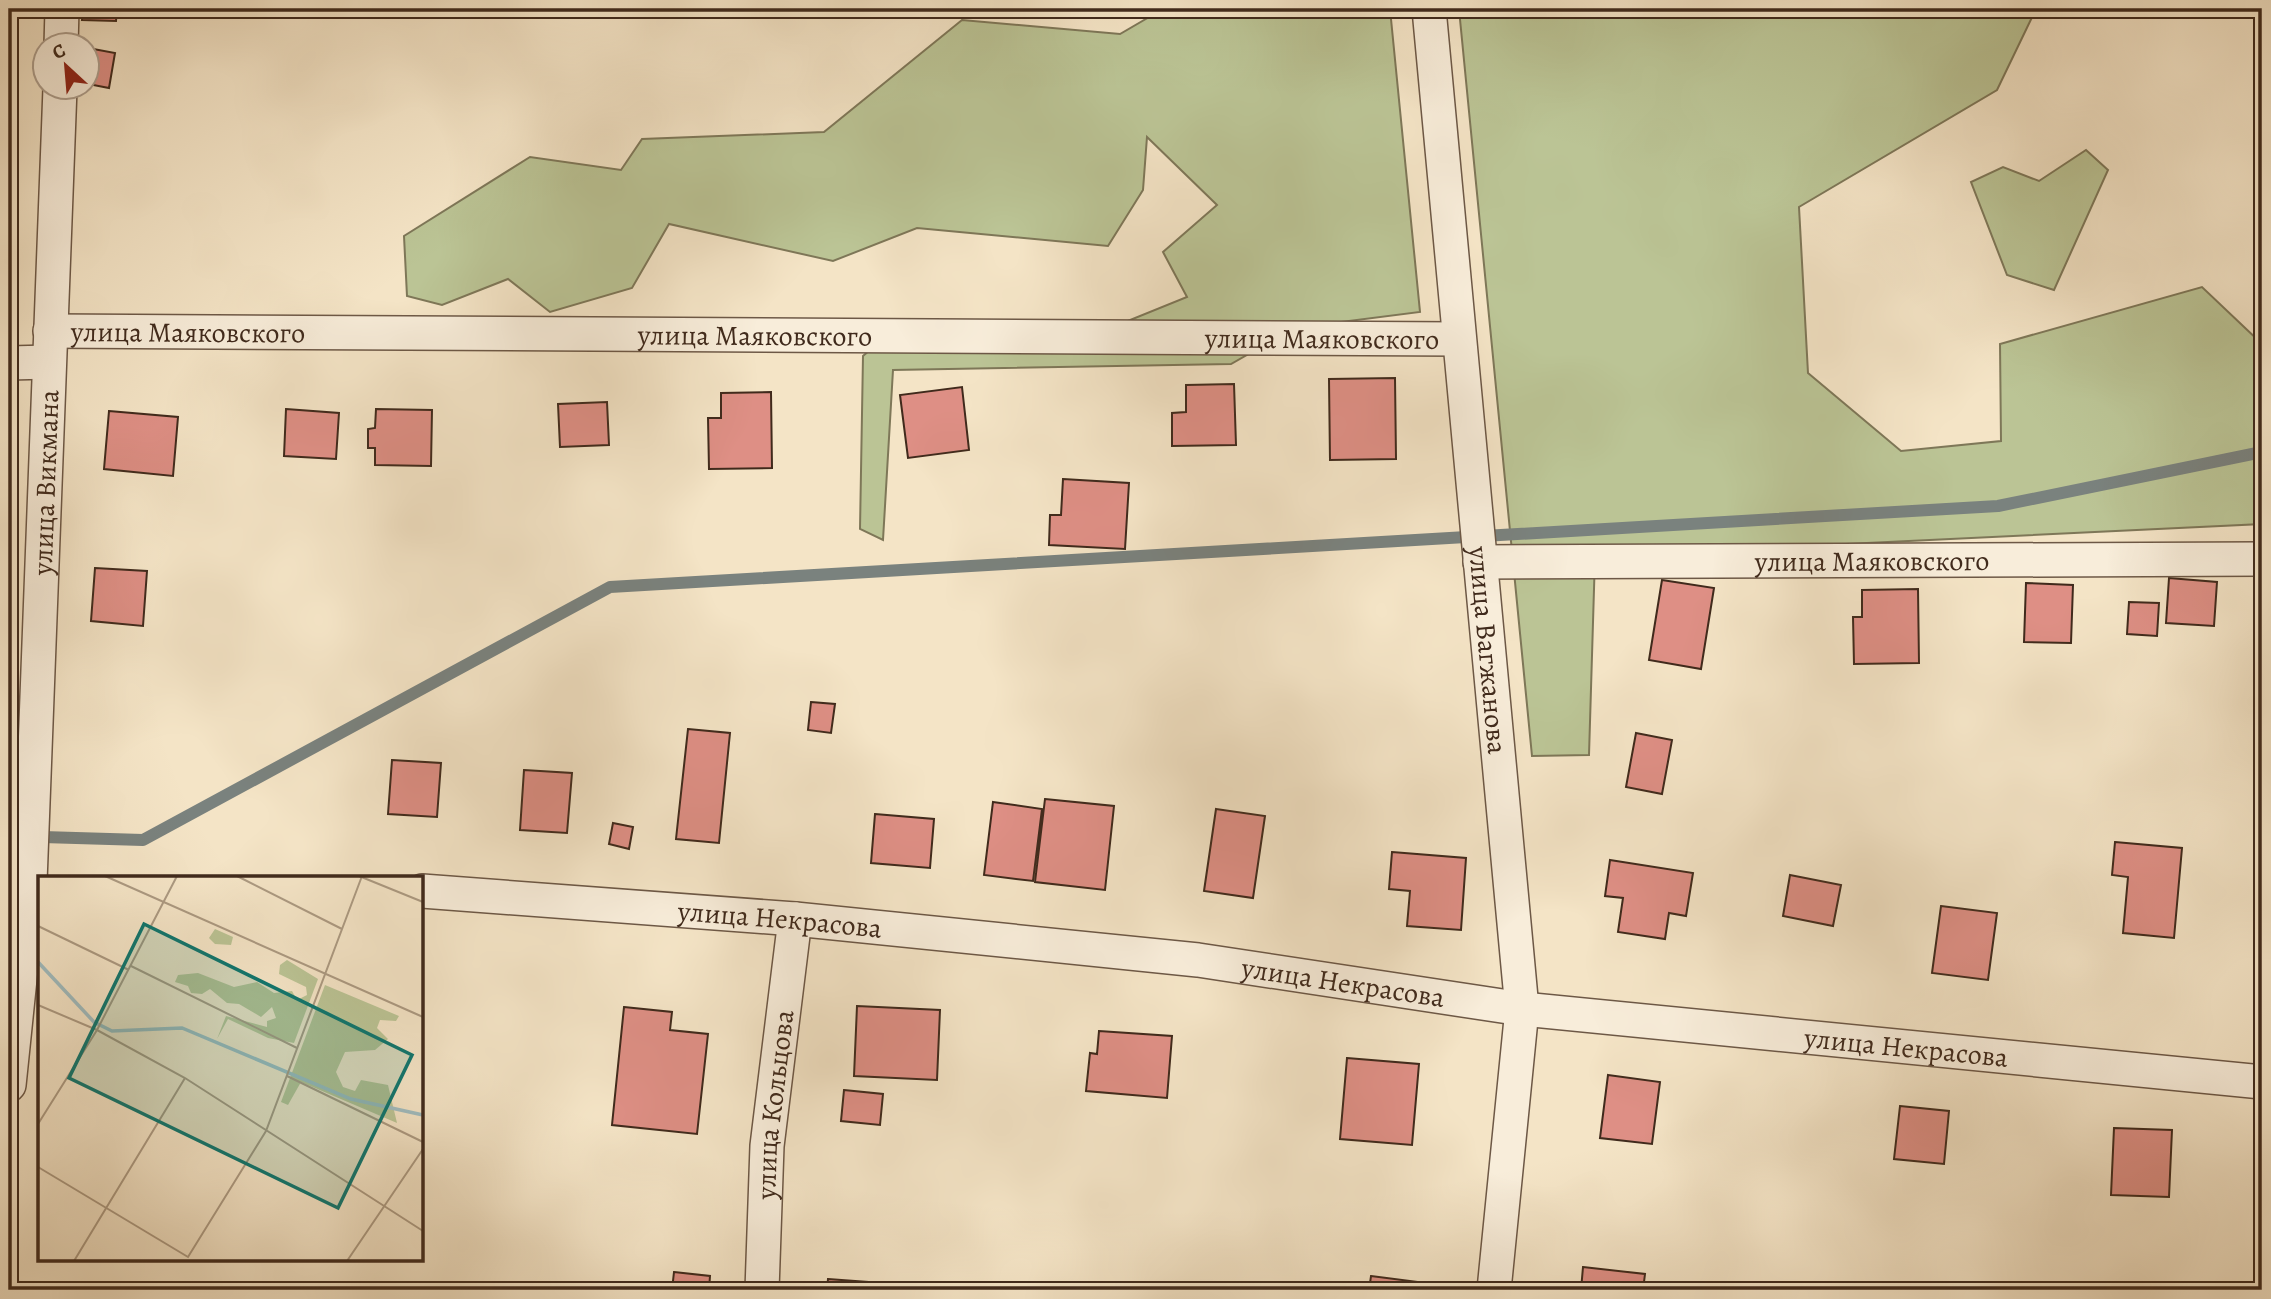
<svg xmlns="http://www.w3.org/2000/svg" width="2271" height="1299" font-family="Alegreya,serif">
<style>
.green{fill:#bbc495;stroke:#7e7758;stroke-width:2}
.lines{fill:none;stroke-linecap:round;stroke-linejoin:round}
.stream{stroke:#7a827e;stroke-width:12}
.building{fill:#de8f85;stroke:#402a1c;stroke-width:2}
.minor-casing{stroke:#6d5846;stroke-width:36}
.minor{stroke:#f8edda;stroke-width:33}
.labels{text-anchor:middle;stroke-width:6;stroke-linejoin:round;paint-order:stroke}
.street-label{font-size:28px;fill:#402a1c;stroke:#f8edda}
.inset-river{fill:none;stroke:#a0bcbf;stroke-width:3.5}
.inset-road{fill:none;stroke:#ac9a82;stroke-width:2}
.view{fill:#0f766e;fill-opacity:0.15;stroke:#0f766e;stroke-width:3.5}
.inset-edge{fill:none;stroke:#402a1c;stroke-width:3.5}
</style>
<rect width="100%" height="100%" fill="#f4e4c6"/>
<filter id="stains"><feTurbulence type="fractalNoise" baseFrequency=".00286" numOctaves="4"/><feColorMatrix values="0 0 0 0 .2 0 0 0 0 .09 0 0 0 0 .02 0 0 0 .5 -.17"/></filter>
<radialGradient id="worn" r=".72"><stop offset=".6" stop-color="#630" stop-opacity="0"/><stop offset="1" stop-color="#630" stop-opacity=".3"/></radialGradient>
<!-- green -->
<path class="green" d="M1163,9H1297L1300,10L1301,9H1390L1420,312L1294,328L1231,364L893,370L883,540L860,529L863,356L887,335L1071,344L1187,297L1163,252L1217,205L1147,137L1143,190L1108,246L917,228L833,261L669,224L632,288L550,312L508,279L442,305L407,296L404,236L530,157L621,170L642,139L824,132L962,20L1120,34Z
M1459,9H2036L1997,90L1799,207L1808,373L1901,451L2001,441L2000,344L2202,287L2262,344V524L1595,556L1589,755L1532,756Z
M2086,150L2108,170L2054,290L2007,275L1971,182L2003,167L2039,181Z"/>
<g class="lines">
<!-- stream -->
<path class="stream" d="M9,836L143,840L610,587L1998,506L2262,452"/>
</g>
<!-- building -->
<path class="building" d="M83,9H117L116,21L82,20Z
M88,48L115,53L109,88L88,84Z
M1395,378L1396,459L1330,460L1329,379Z
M1234,384L1236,445L1172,446V413L1186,412V385Z
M962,387L969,450L908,458L900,395Z
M771,392L772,468L709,469L708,418H721V393Z
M607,402L609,445L560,447L558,404Z
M286,409L339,413L336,459L284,456Z
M376,409L432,410L431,466L375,465V448H368V429L375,428Z
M109,411L178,417L173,476L104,469Z
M1063,479L1129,483L1125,549L1049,545L1050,515H1061Z
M95,568L147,571L143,626L91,621Z
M2169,578L2217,582L2214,626L2166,623Z
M1662,580L1714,588L1701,669L1649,660Z
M2026,583L2073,585L2071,643L2024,642Z
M1918,589L1919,663L1854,664L1853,617H1862V590Z
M2129,602L2159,603L2157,636L2127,634Z
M811,702L835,704L831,733L808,730Z
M688,729L730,733L719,843L676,839Z
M1636,733L1672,740L1662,794L1626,787Z
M392,760L441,763L437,817L388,814Z
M524,770L572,773L567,833L520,830Z
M1045,799L1114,806L1105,890L1035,882Z
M993,802L1042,809L1033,881L984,875Z
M1216,809L1265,816L1253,898L1204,891Z
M875,814L934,819L930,868L871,863Z
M613,823L633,827L629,849L609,844Z
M2115,842L2182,848L2174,938L2123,933L2128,877L2112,875Z
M1392,852L1466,858L1461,930L1407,926L1410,891L1389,889Z
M1610,860L1693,873L1686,916L1669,913L1665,939L1618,932L1623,898L1605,896Z
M1790,875L1841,885L1833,926L1783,916Z
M1941,906L1997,913L1988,980L1932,973Z
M857,1006L940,1010L937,1080L854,1076Z
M624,1007L672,1012L670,1030L708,1034L697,1134L612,1125Z
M1099,1031L1172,1036L1167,1098L1086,1091L1090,1053L1097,1054Z
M1347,1058L1419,1064L1412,1145L1340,1139Z
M1608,1075L1660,1082L1652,1144L1600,1138Z
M844,1090L883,1094L880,1125L841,1121Z
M1900,1106L1949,1111L1944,1164L1894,1159Z
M2114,1128L2172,1130L2169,1197L2111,1195Z
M1583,1267L1645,1274L1643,1290H1581Z
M674,1272L710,1276L709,1290H672Z
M1371,1276L1434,1284L1433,1290H1369Z
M828,1279L895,1284V1290H827Z"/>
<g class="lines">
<!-- minor casing -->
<g class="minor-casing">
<g id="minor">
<path id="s1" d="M1429,9L1522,1009L1494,1290"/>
<path d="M61,46L62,9"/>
<path id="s2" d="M50,331L1459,339"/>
<path d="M9,363L49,362"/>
<path id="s3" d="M1480,562L2262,559"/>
<path id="s4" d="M422,891L795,919L1198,960L1522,1009L2262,1082"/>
<path id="s5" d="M9,1085L30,882L60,88"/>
<path id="s6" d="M762,1290L767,1146L795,919"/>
</g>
</g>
<!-- minor -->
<use href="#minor" class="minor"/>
</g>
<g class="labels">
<!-- street labels -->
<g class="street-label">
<text dy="10" stroke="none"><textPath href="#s2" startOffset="138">улица Маяковского</textPath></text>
<text dy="10" stroke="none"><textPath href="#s2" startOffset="705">улица Маяковского</textPath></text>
<text dy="10" stroke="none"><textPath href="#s2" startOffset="1272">улица Маяковского</textPath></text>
<text dy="10" stroke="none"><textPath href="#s5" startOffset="604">улица Викмана</textPath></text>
<text dy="10" stroke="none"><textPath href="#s3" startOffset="392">улица Маяковского</textPath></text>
<text dy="10" stroke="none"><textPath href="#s1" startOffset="644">улица Вагжанова</textPath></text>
<text dy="10" stroke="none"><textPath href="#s4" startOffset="359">улица Некрасова</textPath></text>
<text dy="10" stroke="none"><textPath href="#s4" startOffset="926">улица Некрасова</textPath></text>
<text dy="10" stroke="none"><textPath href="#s4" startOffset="1493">улица Некрасова</textPath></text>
<text dy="10" stroke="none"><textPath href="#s6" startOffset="186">улица Кольцова</textPath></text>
</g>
</g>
<!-- overview -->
<g transform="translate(38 876)">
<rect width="385" height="385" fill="#f4e4c6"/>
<path d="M177,53L195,61L193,69L177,68L171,62ZM249,84L280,103L256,167L230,162L190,143L179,163L188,140L229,151V145L238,142L234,131L223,141L201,128L189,127L172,113L164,118L153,117L150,110L137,106L140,99L160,97L196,111L219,106L236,117L254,115L259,124L269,119L268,111L241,98L242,89ZM287,109L361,140L358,145L342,144L339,152L350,163L337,174L307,176L298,196L305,211L317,215L323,204L350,209L359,247L263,206L250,229L243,226Z" fill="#bbc495"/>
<path class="inset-river" d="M0,86L56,146L74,155L144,152L313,223L385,239"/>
<path class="inset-road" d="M67,0L385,141M199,0L304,53M321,0L385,26M0,50L91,94M93,90L259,172M0,129L59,154L147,202L385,355M249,200L385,266M0,248L59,154L139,0M0,291L150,381L228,255L324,0M36,385L147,202M309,385L385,273"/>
<path class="view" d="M106,48L374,179L300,332L31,202Z"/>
<rect width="385" height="385" class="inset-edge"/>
</g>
<!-- margin -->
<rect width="2271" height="1299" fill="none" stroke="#f4e4c6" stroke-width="35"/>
<rect x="10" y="10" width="2250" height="1278" fill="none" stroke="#402a1c" stroke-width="3.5"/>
<rect x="18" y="18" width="2236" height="1264" fill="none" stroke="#402a1c" stroke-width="2"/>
<!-- north arrow -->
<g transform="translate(66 66) rotate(334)"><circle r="33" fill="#f8edda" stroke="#ae9f8e" stroke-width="2"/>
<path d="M0-5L12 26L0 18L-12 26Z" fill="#8f2418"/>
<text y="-10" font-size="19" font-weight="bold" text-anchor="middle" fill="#402a1c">С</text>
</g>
<rect width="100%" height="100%" filter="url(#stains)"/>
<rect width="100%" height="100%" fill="url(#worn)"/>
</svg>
